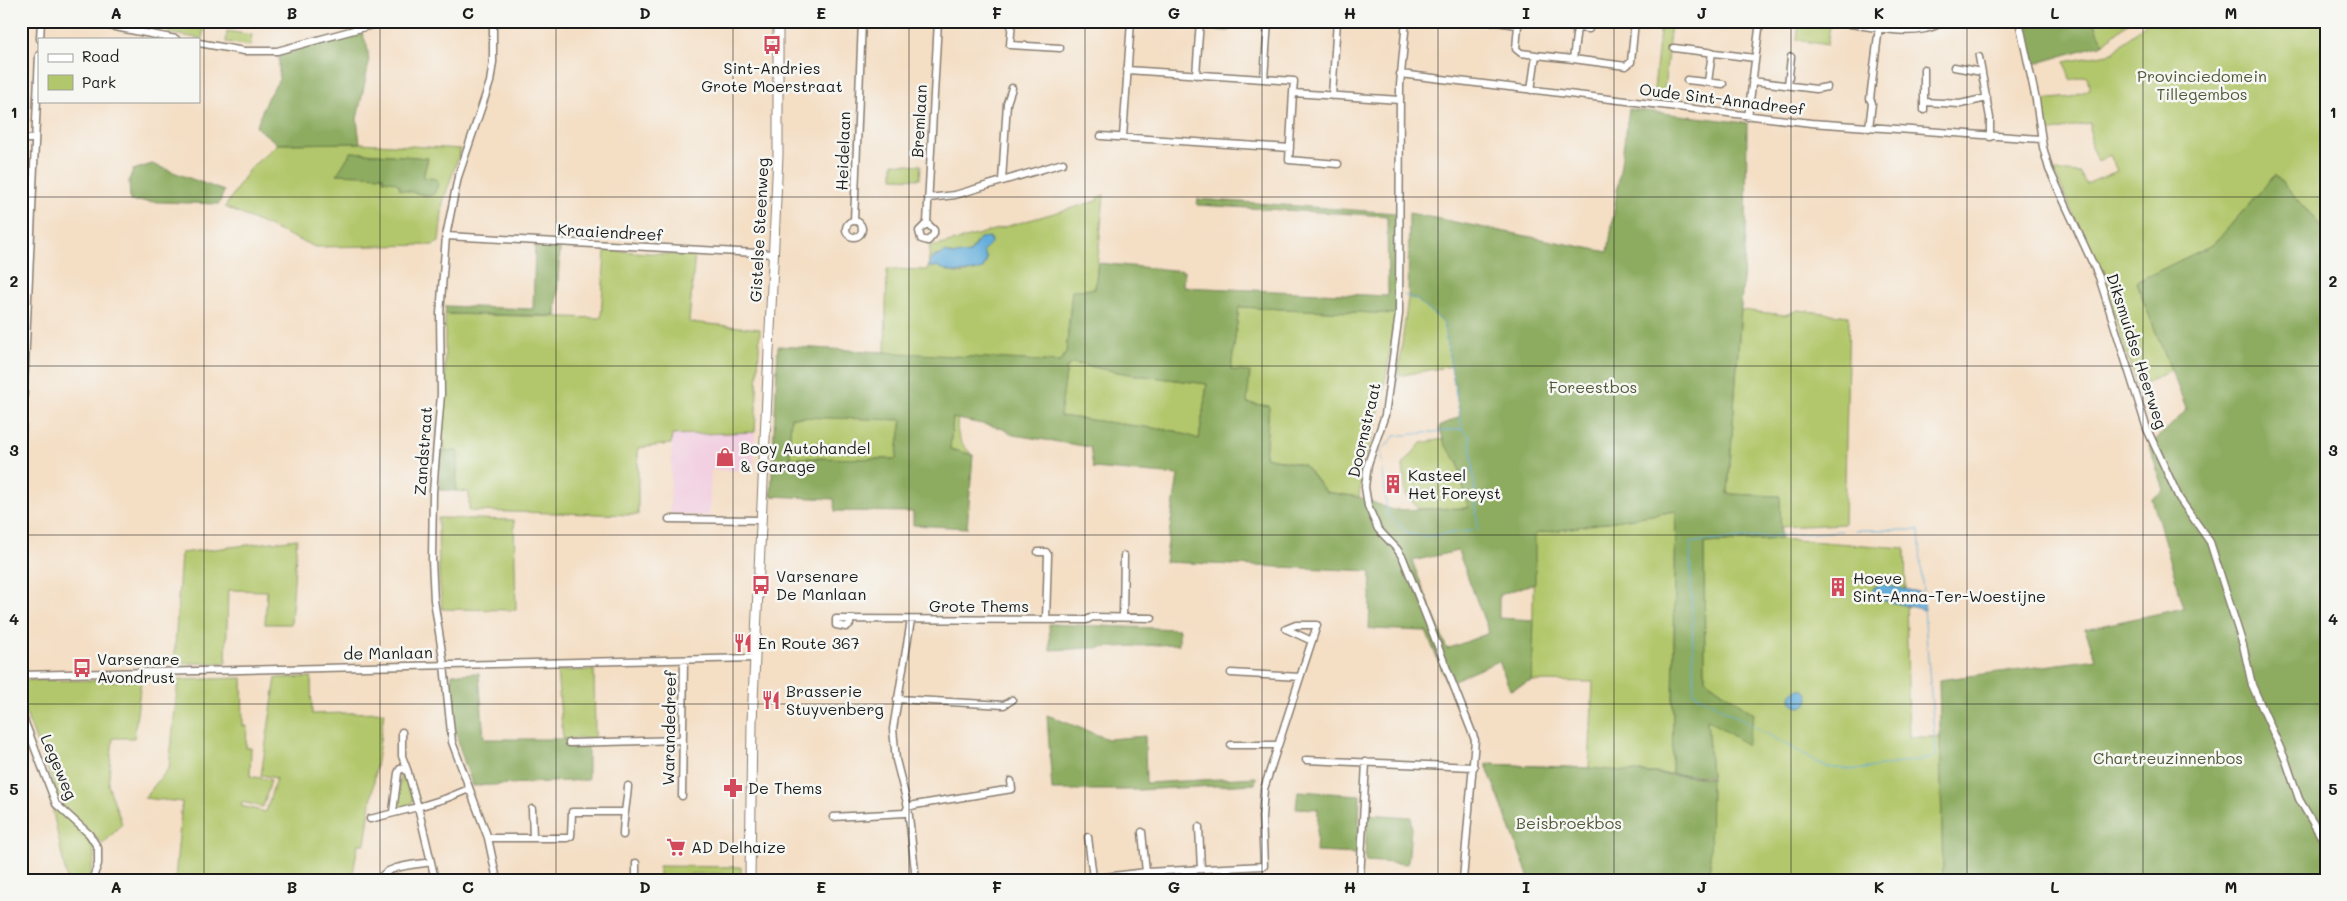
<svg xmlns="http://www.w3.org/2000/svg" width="2347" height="901" font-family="Mali,sans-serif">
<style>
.built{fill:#f2cfe1}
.green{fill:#b2c76c;stroke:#677244;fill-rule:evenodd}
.forest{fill:#8dac60;stroke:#54643e;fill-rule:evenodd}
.water{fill:#63aedb;stroke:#40657c}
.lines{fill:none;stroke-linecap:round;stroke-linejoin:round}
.stream{stroke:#63aedb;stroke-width:1}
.minor-casing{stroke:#887d70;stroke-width:9}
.secondary-casing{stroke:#887d70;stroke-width:11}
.minor{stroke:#fff;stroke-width:6}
.secondary{stroke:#fff;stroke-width:9}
.grid{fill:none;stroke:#1c1c1c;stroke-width:1;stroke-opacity:0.55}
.labels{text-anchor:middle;stroke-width:5;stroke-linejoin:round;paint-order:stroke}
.poi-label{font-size:16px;fill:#1c1c1c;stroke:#f6f6f2;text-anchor:start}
.park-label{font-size:16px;fill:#505838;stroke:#f6f6f2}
.street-label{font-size:16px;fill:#1c1c1c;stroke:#f6f6f2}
.neatline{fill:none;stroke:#1c1c1c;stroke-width:2}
.grid-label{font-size:16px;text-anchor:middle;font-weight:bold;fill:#1c1c1c}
</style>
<rect width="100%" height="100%" fill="#f6f6f2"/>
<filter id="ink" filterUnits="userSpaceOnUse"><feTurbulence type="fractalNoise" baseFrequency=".02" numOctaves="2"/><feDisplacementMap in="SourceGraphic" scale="10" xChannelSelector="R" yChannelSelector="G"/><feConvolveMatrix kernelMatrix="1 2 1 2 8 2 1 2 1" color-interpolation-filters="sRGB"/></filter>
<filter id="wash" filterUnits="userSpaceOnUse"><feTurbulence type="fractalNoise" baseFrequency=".0096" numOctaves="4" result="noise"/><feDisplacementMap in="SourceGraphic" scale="20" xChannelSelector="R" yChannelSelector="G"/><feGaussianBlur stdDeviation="1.12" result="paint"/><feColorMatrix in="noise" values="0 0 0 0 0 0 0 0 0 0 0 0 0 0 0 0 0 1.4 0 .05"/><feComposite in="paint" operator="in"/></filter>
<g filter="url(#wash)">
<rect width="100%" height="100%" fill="#f4dec4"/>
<!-- built -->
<path class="built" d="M755,432L754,471L711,470L709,516L670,514L672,435Z"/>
<!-- green -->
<path class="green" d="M170,21H205L202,39L168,33Z
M1661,21H1671L1663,101L1653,99Z
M1799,21H1826V25L1830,26L1827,45L1797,40Z
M2094,21H2130L2103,44Z
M2147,21H2326V232L2275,175L2214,244L2136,282L2171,370L2137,388L2106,289L2054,171L2080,173L2086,184L2117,171L2110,155L2098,161L2091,147L2090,123L2044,133L2040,100L2072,97L2090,89L2087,76L2070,80L2065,62L2113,53Z
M227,31L252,35L250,46L226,42Z
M360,143L461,149L443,202L439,242L433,245L315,247L225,207L250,168L278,144ZM351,152L428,158L423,178L434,193L429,196L399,189L400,186C383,171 359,175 338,174Z
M893,163L921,165L920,179L893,178Z
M1104,195L1095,289L1072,291L1066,353L1060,362L885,353L887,269L928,270L930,245L937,246L1097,201V198ZM992,239L983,251L987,259L977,270C971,270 966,274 961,274C953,273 944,270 937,266L933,268L930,261L934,256L949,253L953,255L970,253L976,242Z
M605,250L691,256L695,253L689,322L760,329L755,432L672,435L671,444L638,448V515L469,511V492L456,491L458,452L440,451L445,384V314L601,318Z
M1408,297L1417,300L1443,322L1451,366L1398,376Z
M1239,307L1396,314L1386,377L1374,432L1363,464L1359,497L1326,492L1304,465L1265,457L1269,406L1247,403L1231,370Z
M1741,310L1785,315L1798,310L1849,316L1844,524L1780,527V496L1728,494Z
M1072,363L1129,374L1207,384L1199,440L1175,431L1059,416L1067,367Z
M791,417L902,419L896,459L790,458L789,448Z
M953,418H958C955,435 961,445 973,455L950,449Z
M1443,439L1458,462L1468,508L1419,509L1406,495L1403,465L1421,443Z
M1676,511L1672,774L1641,772L1711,778L1707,718L1747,744L1754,714L1705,679L1704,543L1781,539L1905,548L1909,737H1940L1943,880H1530L1486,764L1589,768L1593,682L1532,681L1534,534Z
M438,518L514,520L516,610L442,609L439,576Z
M297,539L291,624H265L267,591L228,590L226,663H174L181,553Z
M594,670L595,738L563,739L557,671Z
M311,677L312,714L384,712L365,844H358L352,880H175L182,802L144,798L169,768L178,680L242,678L243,726H247L246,748H251L250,776L271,780L263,807L242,802L241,806L266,812L276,778L261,775L276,678Z
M21,680L141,681L134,738H113L108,785L122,824L103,844L63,806L56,792L21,701Z
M401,771L406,773L413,800L410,806L400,809L397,807Z
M52,807C59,809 65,816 71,821C96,843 99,848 88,880H67Z
M659,866L741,867V874H690V880H659Z"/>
<!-- forest -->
<path class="forest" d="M1203,21H1230L1229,31L1203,29Z
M2024,21H2094L2103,44L2034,64Z
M362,33L367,45L369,63L357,119L360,143L278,144L256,127L267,98L279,80V54Z
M1629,109L1747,123L1746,235L1728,494L1780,496L1781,539L1704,543L1705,679L1754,714L1747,745L1707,719L1711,776L1672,774L1676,511L1535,534V583L1499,595V618L1534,620L1532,681L1510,690L1499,661L1447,683L1426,631L1369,629L1371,571L1165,562L1178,475L1093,468L1090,447L1013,435L1001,428L953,418L950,449L973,455L967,528L913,525V512L835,511L834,499L771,496L778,346L1060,362L1066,353L1072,290L1095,289L1098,263L1184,271L1183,287L1388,296L1387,216L1197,205L1198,199L1396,213V314L1239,307L1231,370L1250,372L1247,403L1269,406L1265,457L1304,465L1326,492L1359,497L1393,510L1468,508L1458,462L1445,445L1439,427L1460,416L1443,322L1417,300L1408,297L1409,213L1608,252ZM1072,363L1129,374L1207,384L1199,439L1175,431L1060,416L1067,367ZM791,417L902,420L896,459L791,458L789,448ZM1458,551L1489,633L1447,649L1412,561Z
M351,152L428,158L423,177L437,179L438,185L434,194L429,196L399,189L400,186L395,182L383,180V176L337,174Z
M152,164L224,191L219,204L130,201L129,180L133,170Z
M2275,175L2326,232V880H1943L1939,680L2096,659L2085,629L2184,608L2152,499L2164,490L2149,446L2187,410L2136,282L2214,244Z
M27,187L21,256V188Z
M535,246L560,248L556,316L445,314L446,306L533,309Z
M440,451H458L456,491L439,490Z
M1049,624L1179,629V644L1050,650Z
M479,673L484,739H568L569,746H588V780L473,786C459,750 448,713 452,674Z
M1047,715L1108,739L1145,736L1146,783L1256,777L1255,784L1138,790H1052Z
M1486,764L1589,768L1711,778L1710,880H1530Z
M1298,791L1360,795L1358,854L1316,852L1318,809L1296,808Z
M1367,814L1412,817L1408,864L1365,861Z"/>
<!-- water -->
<path class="water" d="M990,237L991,243L983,251L987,259L983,269C965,273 953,275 937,266L930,268C928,256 938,258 945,252L953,255L970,253L980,238Z
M1881,584L1923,593L1925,610L1877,599L1872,593L1874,587Z
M1791 698a9 9 0 1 1 18 0a9 9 0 1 1-18 0Z"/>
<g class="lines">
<!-- stream -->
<path class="stream" d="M1404,295L1417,300L1443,322L1462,429
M1382,464L1381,451L1395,436L1462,429L1470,436L1478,530L1427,536L1408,534L1387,513L1383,470
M1855,530H1919L1923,595
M1842,531L1690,542L1694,693L1826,767L1857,770L1936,757L1924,609"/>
</g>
</g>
<g filter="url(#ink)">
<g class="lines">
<!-- minor casing -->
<g class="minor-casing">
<path id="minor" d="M85,21L176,39
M493,21V62L490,82L458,177L446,236L440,314L441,394L433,492L432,560L434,600L444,665L452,742L488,838L497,880
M1012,21L1010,45L1060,48
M1406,21L1400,85L1399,314L1385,415L1368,464L1365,487L1368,506L1378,529L1397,549L1403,558L1475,740L1463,880
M1489,21L1518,25L1519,21
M1968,21H1976
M2019,21L2036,100L2043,147L2049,169L2099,277L2147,429L2179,498L2210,542L2243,645L2252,685L2286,761L2299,799L2326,845
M1837,23C1870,24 1910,40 1941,23
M1518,25L1516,49L1521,53L1536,55L1531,90
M1564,26L1577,28
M1589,29L1577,28L1573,59L1626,66L1631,62L1635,21
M40,39L41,21
M199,43L244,51H277L387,21
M1674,48L1755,58
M1536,55L1573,59
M1979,57L1990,118V137
M1954,67L1982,72
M1924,69V110
M1127,70L1294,81L1293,93L1400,100
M1400,74L1811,123L2041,139
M1196,75L1200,21
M1264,79L1268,21
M1687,80L1723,84
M1752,81L1816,89L1827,87
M1708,82L1712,52
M1788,85L1791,57
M1293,93L1289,160L1338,164
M1332,96L1337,21
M1924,102L1960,104L1987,98
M1748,117L1760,21
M1869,128L1872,103L1870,99L1879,27
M1101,136L1290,148
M1123,137L1131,21
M21,139H34
M1002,181L1007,103L1012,88
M928,198L955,195L1063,163
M854,221L862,21
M846 229a8 8 0 1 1 16 0a8 8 0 1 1-16 0Z
M927,223L934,230V234L928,241L921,239L919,231L927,223L938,21
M446,236L773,254
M21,454L39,55
M669,519L760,520
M1038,552H1046L1048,555L1046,620
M1123,617L1124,556
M850,619V624L846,627L836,625V619L1087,620L1092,617L1152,618
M911,620L893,729L896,760L908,807L916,880
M1231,673L1300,677
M21,675L755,658
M897,699L1004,705L1012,700
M21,712L56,804L89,834L98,848V864L92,880
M402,732V756L408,772
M569,743L681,740
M1231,745H1277
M1306,760L1474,767
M682,796L684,660
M532,809L533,838
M393,812L398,773L400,769H405L408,773L418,807L447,798L469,789
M833,817L905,813L908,807L915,805L1012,789L1011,781
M370,819L418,807L431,862
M1199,827L1201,869
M1142,832L1146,872
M623,835C623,818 627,803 628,786
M1088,837L1093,878
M488,838H567L571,836L572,812H623
M1229,868L1230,880
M379,880C386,865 416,865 431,862L435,880
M636,880V863
M1081,880L1146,872L1264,866L1262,817L1264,789L1317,625H1296L1286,629L1312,641
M1360,880L1366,762"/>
</g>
<!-- secondary casing -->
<g class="secondary-casing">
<path id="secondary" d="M750,880L752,722L778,155V21"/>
</g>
<!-- minor -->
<use href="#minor" class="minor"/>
<!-- secondary -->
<use href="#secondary" class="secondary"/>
</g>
</g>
<!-- grid -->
<path class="grid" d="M204,21V880M380,21V880M556,21V880M733,21V880M909,21V880M1085,21V880M1262,21V880M1438,21V880M1614,21V880M1791,21V880M1967,21V880M2143,21V880M21,197H2326M21,366H2326M21,535H2326M21,704H2326"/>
<!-- icons -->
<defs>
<g id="bus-bare" transform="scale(1.5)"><path d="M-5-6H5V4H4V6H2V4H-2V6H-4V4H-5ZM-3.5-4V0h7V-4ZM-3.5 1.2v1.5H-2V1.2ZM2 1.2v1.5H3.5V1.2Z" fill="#d1495b" stroke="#f6f6f2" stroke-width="2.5" paint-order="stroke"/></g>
<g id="shop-bare" transform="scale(1.5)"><path d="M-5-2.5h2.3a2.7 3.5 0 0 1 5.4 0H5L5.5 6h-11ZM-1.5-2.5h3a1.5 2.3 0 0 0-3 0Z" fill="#d1495b" stroke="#f6f6f2" stroke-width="2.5" paint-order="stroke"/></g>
<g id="building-bare" transform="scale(1.5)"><path d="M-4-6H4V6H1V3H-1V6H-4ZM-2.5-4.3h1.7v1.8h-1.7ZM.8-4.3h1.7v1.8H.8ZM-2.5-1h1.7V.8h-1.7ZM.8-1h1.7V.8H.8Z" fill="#d1495b" stroke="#f6f6f2" stroke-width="2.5" paint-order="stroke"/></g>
<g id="restaurant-bare" transform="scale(1.5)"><path d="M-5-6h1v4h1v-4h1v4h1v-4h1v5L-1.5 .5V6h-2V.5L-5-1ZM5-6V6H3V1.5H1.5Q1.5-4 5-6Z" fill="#d1495b" stroke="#f6f6f2" stroke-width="2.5" paint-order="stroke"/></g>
<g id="pharmacy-bare" transform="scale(1.5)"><path d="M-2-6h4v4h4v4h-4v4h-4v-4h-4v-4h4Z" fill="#d1495b" stroke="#f6f6f2" stroke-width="2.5" paint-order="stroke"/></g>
<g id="supermarket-bare" transform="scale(1.5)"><path d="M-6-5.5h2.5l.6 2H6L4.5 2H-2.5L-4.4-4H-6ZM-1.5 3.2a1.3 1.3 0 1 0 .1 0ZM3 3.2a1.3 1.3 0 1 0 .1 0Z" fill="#d1495b" stroke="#f6f6f2" stroke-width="2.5" paint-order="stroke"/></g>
</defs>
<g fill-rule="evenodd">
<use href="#bus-bare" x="772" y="45"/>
<use href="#shop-bare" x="725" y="457"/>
<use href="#building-bare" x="1393" y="484"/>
<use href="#bus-bare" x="761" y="585"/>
<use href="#building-bare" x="1838" y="587"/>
<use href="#restaurant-bare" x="743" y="643"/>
<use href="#bus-bare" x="82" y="668"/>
<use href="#restaurant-bare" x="771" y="700"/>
<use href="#pharmacy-bare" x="733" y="788"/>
<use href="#supermarket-bare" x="676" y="847"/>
</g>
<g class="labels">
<!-- poi labels -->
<g class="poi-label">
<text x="772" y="74" text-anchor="middle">Sint-Andries<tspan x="772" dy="18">Grote Moerstraat</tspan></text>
<text x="740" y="454">Booy Autohandel<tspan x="740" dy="18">&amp; Garage</tspan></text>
<text x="1408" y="481">Kasteel<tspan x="1408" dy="18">Het Foreyst</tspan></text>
<text x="776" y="582">Varsenare<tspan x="776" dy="18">De Manlaan</tspan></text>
<text x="1853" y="584">Hoeve<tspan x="1853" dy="18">Sint-Anna-Ter-Woestijne</tspan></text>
<text x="758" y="649">En Route 367</text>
<text x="97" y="665">Varsenare<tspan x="97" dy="18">Avondrust</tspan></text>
<text x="786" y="697">Brasserie<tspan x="786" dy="18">Stuyvenberg</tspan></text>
<text x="748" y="794">De Thems</text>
<text x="691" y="853">AD Delhaize</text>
</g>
<!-- park labels -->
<g class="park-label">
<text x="2202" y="82">Provinciedomein<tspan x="2202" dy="18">Tillegembos</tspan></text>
<text x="1593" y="393">Foreestbos</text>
<text x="2168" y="764">Chartreuzinnenbos</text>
<text x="1569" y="829">Beisbroekbos</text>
</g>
<!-- street labels -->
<g class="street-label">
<text transform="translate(1722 99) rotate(7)" y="6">Oude Sint-Annadreef</text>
<text transform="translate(919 121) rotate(-87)" y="6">Bremlaan</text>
<text transform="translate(843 151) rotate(-88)" y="6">Heidelaan</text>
<text transform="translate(759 230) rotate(-87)" y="6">Gistelse Steenweg</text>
<text transform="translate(610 232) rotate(3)" y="6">Kraaiendreef</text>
<text transform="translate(2137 351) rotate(72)" y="6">Diksmuidse Heerweg</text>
<text transform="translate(1364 430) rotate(-77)" y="6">Doornstraat</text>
<text transform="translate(423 451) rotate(-86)" y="6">Zandstraat</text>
<text x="979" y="612">Grote Thems</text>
<text transform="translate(388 653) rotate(-1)" y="6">de Manlaan</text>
<text transform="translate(669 728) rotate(-89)" y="6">Warandedreef</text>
<text transform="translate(59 767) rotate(67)" y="6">Legeweg</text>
</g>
</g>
<!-- margin -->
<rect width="2347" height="901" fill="none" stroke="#f6f6f2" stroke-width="55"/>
<!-- legend -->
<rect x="38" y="38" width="162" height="65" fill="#f6f6f2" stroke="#9f9f9c"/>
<rect x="48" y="54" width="25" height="8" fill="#ffffff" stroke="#9f9f9c"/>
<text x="82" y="62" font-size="15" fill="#1c1c1c">Road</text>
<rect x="48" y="75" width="25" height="15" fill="#b2c76c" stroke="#9f9f9c"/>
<text x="82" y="88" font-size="15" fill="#1c1c1c">Park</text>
<rect x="28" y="28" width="2292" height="846" class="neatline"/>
<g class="grid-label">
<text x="116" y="19">A</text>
<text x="292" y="19">B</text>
<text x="468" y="19">C</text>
<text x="645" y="19">D</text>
<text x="821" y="19">E</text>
<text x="997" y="19">F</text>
<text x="1174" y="19">G</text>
<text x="1350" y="19">H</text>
<text x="1526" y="19">I</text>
<text x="1702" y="19">J</text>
<text x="1879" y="19">K</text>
<text x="2055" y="19">L</text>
<text x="2231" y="19">M</text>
<text x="14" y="118">1</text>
<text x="2333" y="118">1</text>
<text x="14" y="287">2</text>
<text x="2333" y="287">2</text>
<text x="14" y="456">3</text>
<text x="2333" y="456">3</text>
<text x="14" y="625">4</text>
<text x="2333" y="625">4</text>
<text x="14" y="795">5</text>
<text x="2333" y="795">5</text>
<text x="116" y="893">A</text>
<text x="292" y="893">B</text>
<text x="468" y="893">C</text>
<text x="645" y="893">D</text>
<text x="821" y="893">E</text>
<text x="997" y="893">F</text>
<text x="1174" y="893">G</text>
<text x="1350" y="893">H</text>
<text x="1526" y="893">I</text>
<text x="1702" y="893">J</text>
<text x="1879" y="893">K</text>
<text x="2055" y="893">L</text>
<text x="2231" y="893">M</text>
</g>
</svg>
